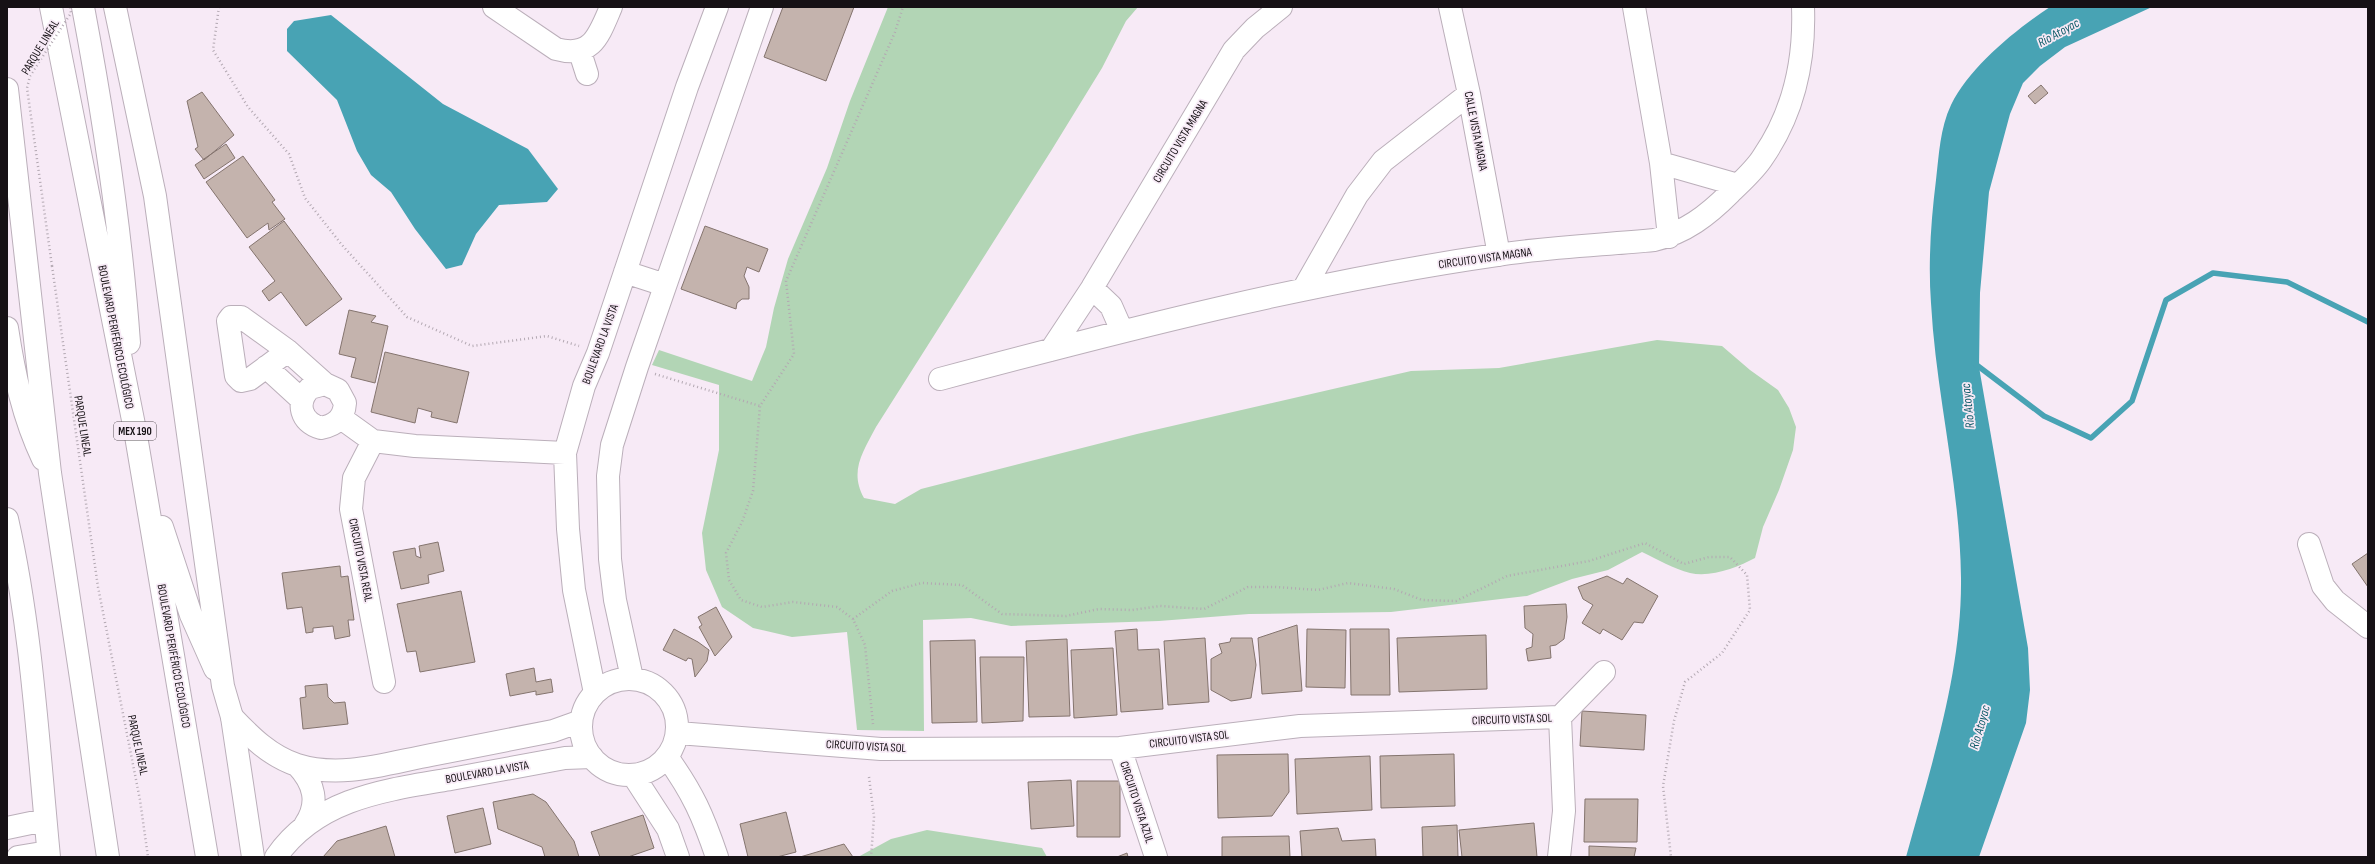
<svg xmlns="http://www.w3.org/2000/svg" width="2375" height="864" font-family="'Sofia Sans Condensed',sans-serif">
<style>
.green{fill:#b2d5b5}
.water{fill:#48a3b4}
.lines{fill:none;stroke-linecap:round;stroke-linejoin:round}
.stream{stroke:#48a3b4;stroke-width:5.5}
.building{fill:#c4b3ad;stroke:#84746e}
.minor-casing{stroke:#bbafba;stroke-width:24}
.highway-casing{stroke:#bbafba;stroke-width:24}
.path{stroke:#b3a8b2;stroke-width:2.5;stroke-dasharray:1 3;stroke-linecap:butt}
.minor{stroke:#fff;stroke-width:22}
.highway{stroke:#fff;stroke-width:22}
.path-bridge{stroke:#b3a8b2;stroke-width:2.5;stroke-dasharray:1 3;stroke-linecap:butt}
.labels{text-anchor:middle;stroke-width:3.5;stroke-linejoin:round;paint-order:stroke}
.shield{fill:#f7eaf6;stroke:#5a5258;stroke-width:1}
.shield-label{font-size:11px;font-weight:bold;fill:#161115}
.street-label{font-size:12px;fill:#161115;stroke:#f7eaf6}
.water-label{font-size:13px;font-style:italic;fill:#105c69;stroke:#f7eaf6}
</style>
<rect width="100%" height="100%" fill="#f7eaf6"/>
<!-- green -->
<path class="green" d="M888,7H1138L1126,21L1102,68L1051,151L876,427C863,452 849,471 864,498L895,504L921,489L1137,434L1411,371L1499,368L1657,340L1722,346L1750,370L1778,390L1789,408L1796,427L1793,450L1779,490L1763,527L1755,558C1738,567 1711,578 1690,573C1674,569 1657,559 1642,552L1608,570L1572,579L1527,596L1391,612L1249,614L1159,621L1011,626L971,618L923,620L924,731L857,730L847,632L792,637L753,628L722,607L706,570L702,533L719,450V385L652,365L659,350L752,381L766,347L774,308L788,259L827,168L850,101Z
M927,830L1042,848L1047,857H858L891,839Z"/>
<!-- water -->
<path class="water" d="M2050,7H2152L2065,47L2040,66L2023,83L2010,114L1989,192L1980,293L1979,367L2028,648L2030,690L2026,723L1979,857H1906C1931,766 1962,673 1961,578C1960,485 1936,395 1931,303C1928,263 1931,220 1936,180C1939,155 1940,128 1951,105C1970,67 2014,31 2050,7Z
M331,15L443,104L528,149L558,189L547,202L499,205L476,234L462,265L446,269L415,229L391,192L371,175L357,151L337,100L287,51V29L294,21Z"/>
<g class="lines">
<!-- stream -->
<path class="stream" d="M1974,363L2044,416L2091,438L2132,401L2166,300L2213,273L2287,282L2368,322"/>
</g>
<!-- building -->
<path class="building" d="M783,7H854L826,81L764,57Z
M2041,85L2048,93L2035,104L2028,96Z
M202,92L234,135L204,160L195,149L198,147L187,101Z
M226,144L235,158L204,179L195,165Z
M243,156L275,200L272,202L285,219L269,230L268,223L247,238L206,182Z
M284,221L342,299L306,326L281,292L269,301L262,291L275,281L249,247Z
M705,226L768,249L759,272L747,267L744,276L749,287V299H742L737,303L736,309L681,289Z
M349,310L376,316L371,322L388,326L375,383L351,377L356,358L339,354Z
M385,352L469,372L457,423L431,417L432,412L418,408L415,423L371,412Z
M438,542L444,571L428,575L429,583L401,589L393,552L415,548L416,556L421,558L419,546Z
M2368,553V587L2352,564Z
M340,566L341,577L348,576L354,620H348L350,636L335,639L333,626L313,628V632L306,633L302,607L287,609L282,573Z
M1607,576L1623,584L1627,578L1658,596L1643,623L1634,622L1622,640L1603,629L1600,634L1582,623L1593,605L1583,599L1578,587Z
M461,591L475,662L420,672L416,651L407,652L397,604Z
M1566,604L1567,617L1564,639L1556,645L1550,646L1551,658L1528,661L1526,649L1532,647L1533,634L1525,628L1524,606Z
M716,607L732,637L715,656L699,627L702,625L698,617Z
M1297,625L1302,691L1262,694L1258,638Z
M674,629L698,642L709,650L707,661L695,677L692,659L688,658L686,661L663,650Z
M1137,629L1138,650L1159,649L1163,709L1121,712L1115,631Z
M1307,629L1346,630L1345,688L1306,687Z
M1350,629H1389L1390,695H1351Z
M1486,635L1487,689L1399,692L1397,638Z
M1205,638L1209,702L1168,705L1164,641Z
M1231,638H1252L1256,665L1251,698L1231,701L1211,690V659L1222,653L1219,644L1230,642Z
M1067,639L1070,716L1029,717L1026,641Z
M975,640L977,722L932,723L930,641Z
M1113,648L1117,715L1074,718L1071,650Z
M980,657H1024L1023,721L982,723Z
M534,668L536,682L551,679L553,692L536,695V691L510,696L506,674Z
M327,684L328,697L334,703L345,702L348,724L303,729L300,698L306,697L305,686Z
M1582,711L1646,715L1644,750L1580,746Z
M1288,754L1289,792L1272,816L1218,818L1217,755Z
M1454,754L1455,806L1381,808L1380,756Z
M1370,756L1372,810L1297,814L1295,759Z
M1071,780L1074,826L1031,829L1028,782Z
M1077,781H1120V837H1077Z
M533,794L546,802L574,841L579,857H545L542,847L498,829L493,802Z
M1585,799H1638L1637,842H1584Z
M483,808L491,844L455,853L447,816Z
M786,812L796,852L777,857H748L740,824Z
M643,815L654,848L628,857H600L591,832Z
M1534,823L1537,857H1462L1459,830Z
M1457,825L1458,857H1423L1422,827Z
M386,826L395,857H323L337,841Z
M1338,828L1342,841L1375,839L1376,857H1302L1300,831Z
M1289,836L1290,857H1222V837Z
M844,844L853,857H800Z
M1589,846L1636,848L1634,857H1589Z
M1127,853L1128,857H1117Z"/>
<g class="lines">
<!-- minor casing -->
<g class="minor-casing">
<path id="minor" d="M494,7L556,49C592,59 599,35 611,7
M1450,7L1469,94L1499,255
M1634,7L1661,163L1669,237
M580,52L587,74
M1661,163L1738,185
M625,272L665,285
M1092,288L1111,306L1122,331
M1303,290L1357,195L1383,161L1469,94
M1051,350L1092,288L1234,50L1255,28L1281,7
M288,351L250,379L241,381L236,376L228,321L231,317H241L288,351L325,384L338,390L345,403C344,418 336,425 321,428C301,422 295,403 310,388L325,384
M266,367L302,400
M940,379C1124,330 1309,282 1497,255C1549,247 1602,245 1654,240C1685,233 1708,215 1730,193C1741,182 1755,170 1763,157C1794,112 1805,61 1803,7
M341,418L373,441L415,446L565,453
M373,441L354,478L351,509L384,682
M7,519C32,630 38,744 49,857
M2309,544L2323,586L2335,601L2368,627
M632,678L615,600L610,559L608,476L612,445L637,367L762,7
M581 727a48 48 0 1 1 96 0a48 48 0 1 1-96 0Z
M595,693L574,590L568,529L565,453L584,386L598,353L687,87L717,7
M232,717C251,737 270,756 297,765C341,779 388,763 431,755C472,747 513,739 553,731L581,721
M1560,717L1604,672
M678,733L881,749L1120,748L1300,726L1560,717
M1120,748L1156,857
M667,757C693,793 703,816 717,857
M297,765C314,783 320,803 305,825
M633,775L668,829L678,857
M7,828L45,820
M18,857L48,852
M276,857C317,798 386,790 451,779C489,772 527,765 565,758L592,757
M1559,857L1564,811L1560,717"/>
</g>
<!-- highway casing -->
<g class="highway-casing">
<path id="highway" d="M51,7L135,430L207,857
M83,7C104,118 121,230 129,343
M115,7L155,196L223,686L232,717L253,857
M7,89L50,473L108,857
M7,328C14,374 23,417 43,459
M162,527L191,615L215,669"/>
</g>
<!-- path -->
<path class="path" d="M219,7L213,50L248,107L289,154L305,198L342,245L407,317L472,346L547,336L579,346
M52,266L98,587L140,800L148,857
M655,374L760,406
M853,619L892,591L922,583L962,585L1002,614L1066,616L1099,609L1132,610L1160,606L1204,609L1248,587H1276L1318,590L1348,583L1394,589L1422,600L1456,601L1507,576L1589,561L1645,543L1684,564L1709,557H1730L1747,575L1750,610L1722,653L1685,682L1674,721L1663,786L1671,857
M873,724L865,645L853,619L837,607L793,602L762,607L741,600L729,580L726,553L742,522L753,491L760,406L794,354L786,281L895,32L903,7
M869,777L874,817L871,857"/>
<!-- minor -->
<use href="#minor" class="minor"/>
<!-- highway -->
<use href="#highway" class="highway"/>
<!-- path-bridge -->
<path class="path-bridge" d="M52,266L27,88L30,76L71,13L70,7"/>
</g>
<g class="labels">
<!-- shield labels -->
<rect class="shield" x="114" y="422" width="42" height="18" rx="3"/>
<g class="shield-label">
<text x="135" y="435">MEX 190</text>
</g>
<!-- street labels -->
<g class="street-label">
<text transform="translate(40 47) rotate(-59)" y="4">PARQUE LINEAL</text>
<text transform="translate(1476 131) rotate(79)" y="4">CALLE VISTA MAGNA</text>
<text transform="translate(1180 141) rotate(-59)" y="4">CIRCUITO VISTA MAGNA</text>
<text transform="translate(1485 258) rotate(-8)" y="4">CIRCUITO VISTA MAGNA</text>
<text transform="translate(116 337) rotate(79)" y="4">BOULEVARD PERIFÉRICO ECOLÓGICO</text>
<text transform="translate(600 344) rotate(-70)" y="4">BOULEVARD LA VISTA</text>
<text transform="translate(83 426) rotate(81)" y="4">PARQUE LINEAL</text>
<text transform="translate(361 560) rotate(79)" y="4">CIRCUITO VISTA REAL</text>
<text transform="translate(174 656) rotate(80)" y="4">BOULEVARD PERIFÉRICO ECOLÓGICO</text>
<text transform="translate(1512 719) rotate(-2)" y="4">CIRCUITO VISTA SOL</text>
<text transform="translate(1189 739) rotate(-7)" y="4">CIRCUITO VISTA SOL</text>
<text transform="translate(138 745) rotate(78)" y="4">PARQUE LINEAL</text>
<text transform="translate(866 746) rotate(3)" y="4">CIRCUITO VISTA SOL</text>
<text transform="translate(487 772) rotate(-10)" y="4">BOULEVARD LA VISTA</text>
<text transform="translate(1137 802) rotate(72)" y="4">CIRCUITO VISTA AZUL</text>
</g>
<!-- water labels -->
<g class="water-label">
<text transform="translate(2058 32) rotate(-29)" y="5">Río Atoyac</text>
<text transform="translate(1967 406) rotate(-96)" y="5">Río Atoyac</text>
<text transform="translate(1979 727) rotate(-74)" y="5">Río Atoyac</text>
</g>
</g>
<!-- border -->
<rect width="2375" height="864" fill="none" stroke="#161115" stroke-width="16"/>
</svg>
